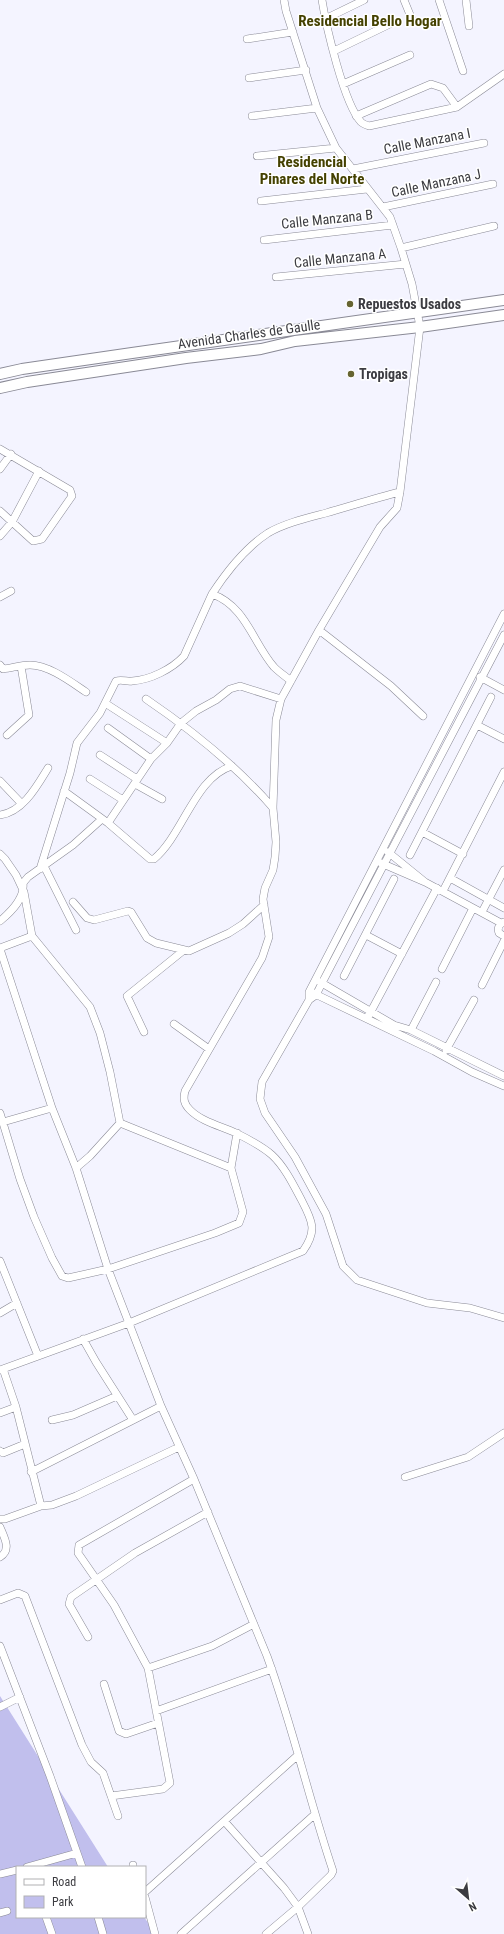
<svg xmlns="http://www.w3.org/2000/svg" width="504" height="1934" font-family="'Roboto Condensed',sans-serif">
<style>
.green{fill:#c1bfed}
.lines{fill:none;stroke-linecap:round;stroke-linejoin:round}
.street-casing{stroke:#8a8a96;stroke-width:8}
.primary-casing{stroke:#8a8a96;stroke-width:12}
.street{stroke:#fff;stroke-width:7}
.primary{stroke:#fff;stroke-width:10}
.poi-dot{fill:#666431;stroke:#fff;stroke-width:1.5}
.labels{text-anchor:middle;stroke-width:3;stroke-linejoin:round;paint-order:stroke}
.street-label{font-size:14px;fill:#3c3c41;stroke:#fff}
.poi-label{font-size:14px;font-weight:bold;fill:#3c3c41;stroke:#fff;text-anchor:start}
.neighbourhood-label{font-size:15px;font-weight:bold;fill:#444100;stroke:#fff}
</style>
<rect width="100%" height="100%" fill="#f4f4ff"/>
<!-- green -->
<path class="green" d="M0,1696L108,1867H17V1917H144L156,1934H0Z"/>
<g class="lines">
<!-- street casing -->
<g class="street-casing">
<path id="street" d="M322,0C326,26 344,104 361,122C363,124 366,125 369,126L457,107L504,74
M404,0L413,22
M439,0L463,71
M466,0L469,26
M325,19L364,0
M247,39L293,32
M334,51L394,22
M249,78L306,70
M343,84L410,55
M252,116L317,108
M356,116L431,84L443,88L457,107
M257,156L336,148
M353,169L484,143
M261,201L367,189
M383,207L493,184
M264,240L393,225
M401,248L494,226
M276,277L406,264
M0,449L70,490L72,496L42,539L33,541L0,511
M0,469L11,454
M0,536L12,522L39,471
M212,594C227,571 245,548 268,533C285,523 307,518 326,513C351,506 375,498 400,492
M0,597L11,591
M504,614L309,992V1000L316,995L322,983L504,635
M319,630L391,686L423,716
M0,665L3,669C12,668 21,665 30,665C49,665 71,682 86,692
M480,677L504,690
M146,699C193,731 236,765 273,808
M477,725L504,739
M108,728L151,759
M7,735L29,715L21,666
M167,743L105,703L116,681C122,679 127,682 132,681C150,680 172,669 184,656L212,594C246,606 253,643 274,667C279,672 285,676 291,681
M100,755L137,779
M90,779L123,800
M0,781L21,803
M135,784L162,799
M64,791L108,823L150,859H154C183,835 195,777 232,766
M0,815C23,812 37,786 48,768
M108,823L151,759L167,743L181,723L196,711L216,700L230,689L240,686L281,699
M422,832L463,854
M0,854L5,859L16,875L24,892L32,936L90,1007L100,1033L110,1072L120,1123
M410,855L491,697
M381,863L425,882L388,852
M44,866L76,930
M40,869L70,773L77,743L100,713L105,703
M450,878L504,908
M425,882L501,923
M443,891L504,772
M73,902L87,918L94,920L128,911L131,912L147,938L156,943L189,951L229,933L243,924L264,905
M482,912L504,870
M0,921C12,911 25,898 23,883L28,877L73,845L102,819
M504,922C499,924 497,928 499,933L504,936
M366,935L402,954
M0,948L32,936
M0,949L52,1108L76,1168L108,1269L161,1406L194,1479L267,1656C293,1727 309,1800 333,1871L331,1875L298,1907L266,1934
M442,969L473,908
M344,976L394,879
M320,982L394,1025L411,1030L504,1076
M482,985L504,941
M313,993L434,1051L472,1072L504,1086
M309,1000L262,1082L260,1099L265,1113L295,1157L326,1214L343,1266L357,1280L427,1303L470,1308L504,1318
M368,1017L437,888
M174,1024L209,1049
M411,1030L436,982
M144,1032L127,996L184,950
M446,1050L474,1000
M0,1113L20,1179L34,1217L52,1258L62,1276L68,1278L108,1269L215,1233L239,1223L243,1212L231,1168
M3,1122L52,1108
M120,1123L231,1168L237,1133
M76,1168L90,1156L120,1123
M0,1261L38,1356
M0,1313L17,1303
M83,1339L96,1362L133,1420
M3,1369L16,1407L41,1506
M0,1370L129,1323L303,1251C317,1231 313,1222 302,1201C294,1186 285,1167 272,1155C263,1147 248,1139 236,1133C221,1126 202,1122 190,1110C184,1104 183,1099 185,1091L262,958L269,937L263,899L265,888L273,870L275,857L276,842L273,808L276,720L281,699L319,630L380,527L397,508L400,492L420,327L412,284L401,248L390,217L336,148L317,108L286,11L284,0
M0,1413L16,1407
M52,1420L73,1415L117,1396
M0,1451L3,1453L25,1444
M31,1472L161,1406
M405,1477L468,1457L504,1433
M0,1519H5L41,1506L52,1505L76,1496L179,1447
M0,1527C4,1537 12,1550 0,1557
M0,1600L18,1593L25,1596L82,1745L91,1762L103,1773L118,1816
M88,1637L69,1604L71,1597L135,1553L208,1512
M0,1646L50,1776L82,1867
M148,1668L212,1646L254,1624
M104,1684L119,1731L126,1734L158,1723
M0,1707L20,1697
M156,1711L272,1669
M111,1796L163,1789L170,1783L148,1668L114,1605L78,1553L79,1545L194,1479
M225,1822L284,1888L298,1907L308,1934
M133,1865V1867
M27,1867L77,1853
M0,1874L17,1870
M145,1892L298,1755
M145,1897L155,1934
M0,1913L7,1911
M46,1917L52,1934
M98,1917L103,1934
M181,1934L314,1815"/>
</g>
<!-- primary casing -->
<g class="primary-casing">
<path id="primary" d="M0,374L22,369L132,353L504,300
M0,388L27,382L186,358L261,349L295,341L420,327L504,315"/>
</g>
<!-- street -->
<use href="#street" class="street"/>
<!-- primary -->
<use href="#primary" class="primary"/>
</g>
<!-- markers -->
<g class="poi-dot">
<circle cx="350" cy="304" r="4"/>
<circle cx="351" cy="374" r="4"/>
</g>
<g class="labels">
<!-- street labels -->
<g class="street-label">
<text transform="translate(427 141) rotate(-11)" y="5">Calle Manzana I</text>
<text transform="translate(436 183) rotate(-12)" y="5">Calle Manzana J</text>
<text transform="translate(327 219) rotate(-6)" y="5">Calle Manzana B</text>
<text transform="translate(340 258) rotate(-6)" y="5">Calle Manzana A</text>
<text transform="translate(249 334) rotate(-8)" y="5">Avenida Charles de Gaulle</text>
</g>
<!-- poi labels -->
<g class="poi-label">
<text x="358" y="309">Repuestos Usados</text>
<text x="359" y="379">Tropigas</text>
</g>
<!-- neighbourhood labels -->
<g class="neighbourhood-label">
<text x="370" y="26">Residencial Bello Hogar</text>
<text x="312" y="167">Residencial<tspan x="312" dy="17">Pinares del Norte</tspan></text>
</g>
</g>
<!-- legend -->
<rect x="16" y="1866" width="130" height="52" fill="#ffffff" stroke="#b1b1b3"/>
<rect x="24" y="1879" width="20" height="6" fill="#ffffff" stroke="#b1b1b3"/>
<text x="52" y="1886" font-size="12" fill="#3c3c41">Road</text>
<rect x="24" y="1896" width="20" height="12" fill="#c1bfed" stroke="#b1b1b3"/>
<text x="52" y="1906" font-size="12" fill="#3c3c41">Park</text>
<!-- north arrow -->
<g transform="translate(468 1898) rotate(152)" stroke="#ffffff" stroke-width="3" paint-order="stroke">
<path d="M0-3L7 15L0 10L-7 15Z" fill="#3c3c41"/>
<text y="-6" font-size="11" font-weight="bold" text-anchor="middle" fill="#3c3c41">N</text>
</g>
</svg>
